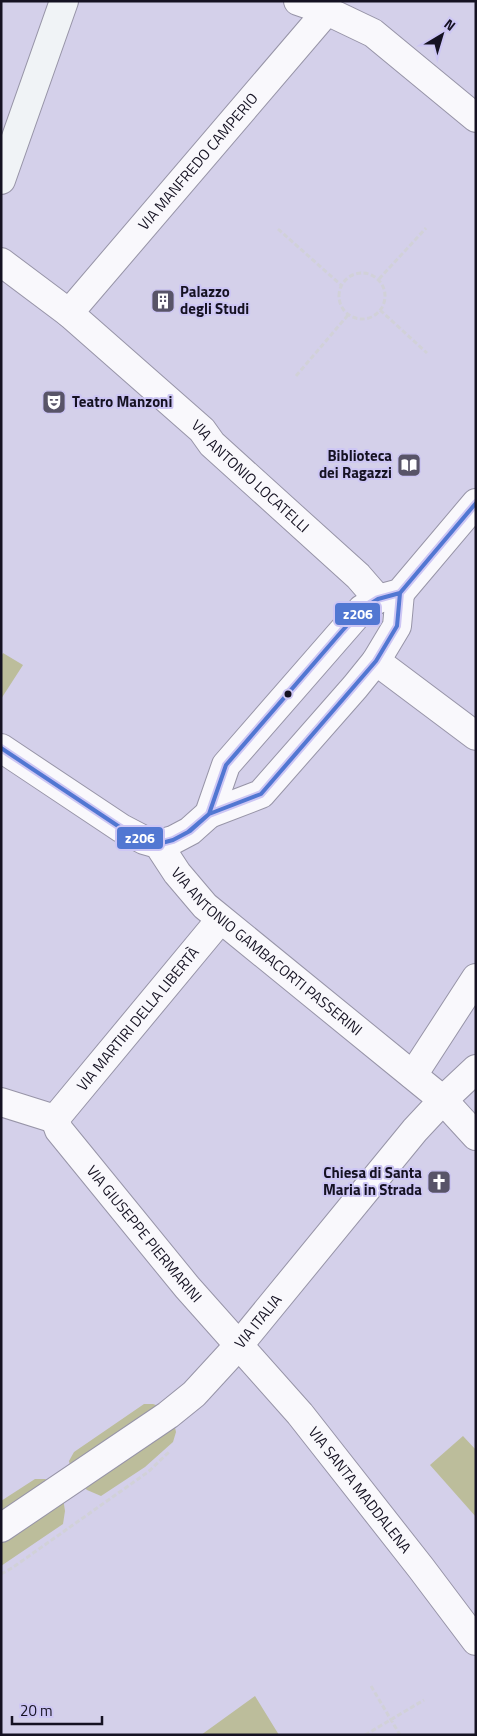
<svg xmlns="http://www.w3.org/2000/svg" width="477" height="1736" font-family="'Titillium Web',sans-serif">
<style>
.green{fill:#bcbd9b}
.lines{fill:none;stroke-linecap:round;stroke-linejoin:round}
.street-casing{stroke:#9794a7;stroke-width:30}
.secondary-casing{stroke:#9794a7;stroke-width:30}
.path{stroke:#d1d1d8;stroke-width:3;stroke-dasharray:5 2.5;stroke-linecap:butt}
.street{stroke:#f9f8fc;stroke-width:28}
.secondary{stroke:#f0f3f6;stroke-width:28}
.bus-1-casing{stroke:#cdc6f4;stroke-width:8}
.bus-1{stroke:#5177d2;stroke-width:4}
.bus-dot{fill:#151222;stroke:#cdc6f4;stroke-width:2}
.labels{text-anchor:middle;stroke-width:4;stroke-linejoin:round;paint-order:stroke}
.street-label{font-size:15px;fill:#151222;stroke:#cdc6f4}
.poi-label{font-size:15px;font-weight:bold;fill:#151222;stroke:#cdc6f4;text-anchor:start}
.line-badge{stroke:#cdc6f4;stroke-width:2}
.badge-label{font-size:14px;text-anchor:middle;font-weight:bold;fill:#fff}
</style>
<rect width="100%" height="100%" fill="#d4d0ea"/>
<!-- green -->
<path class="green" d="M3,653L23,665L1,699V657Z
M144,1404H153L162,1407L71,1470L69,1461L74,1452Z
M174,1423L176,1432L173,1442L145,1467L101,1496L87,1490L82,1485Z
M463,1436L476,1450V1517L430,1465Z
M35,1479H45L52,1483L1,1516V1501Z
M63,1498L65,1511L63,1524L1,1566V1540Z
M255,1696L279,1735H201Z"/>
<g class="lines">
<!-- street casing -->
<g class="street-casing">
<g id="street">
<path d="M298,1L327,11L373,33L476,118"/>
<path id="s1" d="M1,262L69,313L202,430L212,444L358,576L378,599"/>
<path id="s2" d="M69,313L327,11"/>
<path d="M376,661L476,736"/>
<path id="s3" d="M1,748L121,828L144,840L158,844L177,873L205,906L443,1100L476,1136"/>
<path d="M209,814L261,794L355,687L376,661L397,626L400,593"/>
<path d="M158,844L173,840L190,831L209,814L226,765L362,609L378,599L400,593L476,503"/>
<path d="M413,1075L476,978"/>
<path d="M1,1102L55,1119"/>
<path id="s4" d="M55,1119L59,1130L187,1287L300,1414L421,1568L476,1641"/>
<path id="s5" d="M55,1119L220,920"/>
<path id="s6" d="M1,1528L168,1415L194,1394L239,1345L415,1130L443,1100L476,1069"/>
</g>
</g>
<!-- secondary casing -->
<g class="secondary-casing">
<path id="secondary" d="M1,180L64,1"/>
</g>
<!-- path -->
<path class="path" d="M278,229L341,285
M339 296a23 23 0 1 1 46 0a23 23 0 1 1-46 0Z
M379,279L426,228
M380,310L427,353
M296,376L348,315
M1,1574L12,1568L148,1472L170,1451
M371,1686L400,1735
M365,1735L424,1700"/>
<!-- street -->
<use href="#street" class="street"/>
<!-- secondary -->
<use href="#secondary" class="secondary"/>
<!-- bus-1 casing -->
<g class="bus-1-casing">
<path id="bus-1" d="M1,748L121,828L144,840L158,844L173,840L190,831L209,814L226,765L342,631L362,609L378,599L400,593L476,503
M188,832L209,814L261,794L376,661L397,626L400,593"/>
</g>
<!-- bus-1 -->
<use href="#bus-1" class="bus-1"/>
</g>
<!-- icons -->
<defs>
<g id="building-square" transform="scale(1.25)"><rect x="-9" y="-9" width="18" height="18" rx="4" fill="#585468" stroke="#cdc6f4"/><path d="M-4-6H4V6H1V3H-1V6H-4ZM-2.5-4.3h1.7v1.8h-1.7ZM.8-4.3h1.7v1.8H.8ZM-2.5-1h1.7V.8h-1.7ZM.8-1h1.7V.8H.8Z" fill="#fff"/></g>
<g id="theatre-square" transform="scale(1.25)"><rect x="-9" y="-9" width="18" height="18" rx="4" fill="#585468" stroke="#cdc6f4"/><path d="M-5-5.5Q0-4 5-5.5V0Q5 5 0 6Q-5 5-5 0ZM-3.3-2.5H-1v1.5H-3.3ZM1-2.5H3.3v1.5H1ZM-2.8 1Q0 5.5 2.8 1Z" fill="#fff"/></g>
<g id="library-square" transform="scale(1.25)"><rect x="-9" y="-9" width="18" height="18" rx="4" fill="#585468" stroke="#cdc6f4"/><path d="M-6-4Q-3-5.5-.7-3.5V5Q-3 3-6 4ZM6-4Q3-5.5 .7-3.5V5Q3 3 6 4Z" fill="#fff"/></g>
<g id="church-square" transform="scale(1.25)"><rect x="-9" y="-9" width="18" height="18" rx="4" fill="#585468" stroke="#cdc6f4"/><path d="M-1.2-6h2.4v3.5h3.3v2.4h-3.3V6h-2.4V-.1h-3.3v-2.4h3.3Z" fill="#fff"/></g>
</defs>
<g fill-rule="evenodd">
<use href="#building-square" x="163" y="301"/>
<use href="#theatre-square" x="54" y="402"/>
<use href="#library-square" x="409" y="465"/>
<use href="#church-square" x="439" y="1182"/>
</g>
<!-- markers -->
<circle class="bus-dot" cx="288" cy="694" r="4.5"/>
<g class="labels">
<!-- street labels -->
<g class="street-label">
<text dy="5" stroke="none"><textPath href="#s2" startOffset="199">VIA MANFREDO CAMPERIO</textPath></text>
<text dy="5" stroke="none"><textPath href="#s1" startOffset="329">VIA ANTONIO LOCATELLI</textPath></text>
<text dy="5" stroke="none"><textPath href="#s3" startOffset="339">VIA ANTONIO GAMBACORTI PASSERINI</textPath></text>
<text dy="5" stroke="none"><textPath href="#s5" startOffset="130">VIA MARTIRI DELLA LIBERTÀ</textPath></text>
<text dy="5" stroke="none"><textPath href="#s4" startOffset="146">VIA GIUSEPPE PIERMARINI</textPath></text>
<text dy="5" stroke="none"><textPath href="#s6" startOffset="332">VIA ITALIA</textPath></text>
<text dy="5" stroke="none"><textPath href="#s4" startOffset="481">VIA SANTA MADDALENA</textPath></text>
</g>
<!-- poi labels -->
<g class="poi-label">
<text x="180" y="297">Palazzo<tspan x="180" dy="17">degli Studi</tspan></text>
<text x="72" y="407">Teatro Manzoni</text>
<text x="392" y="461" text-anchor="end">Biblioteca<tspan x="392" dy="17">dei Ragazzi</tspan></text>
<text x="422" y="1178" text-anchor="end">Chiesa di Santa<tspan x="422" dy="17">Maria in Strada</tspan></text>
</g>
</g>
<g class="line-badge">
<rect x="334" y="602" width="47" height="24" rx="5" fill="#5177d2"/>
<rect x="116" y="826" width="48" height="24" rx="5" fill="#5177d2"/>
</g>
<g class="badge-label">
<text x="358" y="619">z206</text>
<text x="140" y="843">z206</text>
</g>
<!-- border -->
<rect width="477" height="1736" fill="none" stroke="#151222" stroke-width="5"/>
<!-- north arrow -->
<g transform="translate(442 35) rotate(38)" stroke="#cdc6f4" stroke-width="4" paint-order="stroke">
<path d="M0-4L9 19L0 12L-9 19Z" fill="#151222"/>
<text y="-8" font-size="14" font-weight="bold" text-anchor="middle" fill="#151222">N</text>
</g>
<!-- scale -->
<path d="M12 1716v8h90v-8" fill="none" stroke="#151222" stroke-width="2.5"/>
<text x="20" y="1716" font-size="15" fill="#151222" stroke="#cdc6f4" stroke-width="4" paint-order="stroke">20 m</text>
</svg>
